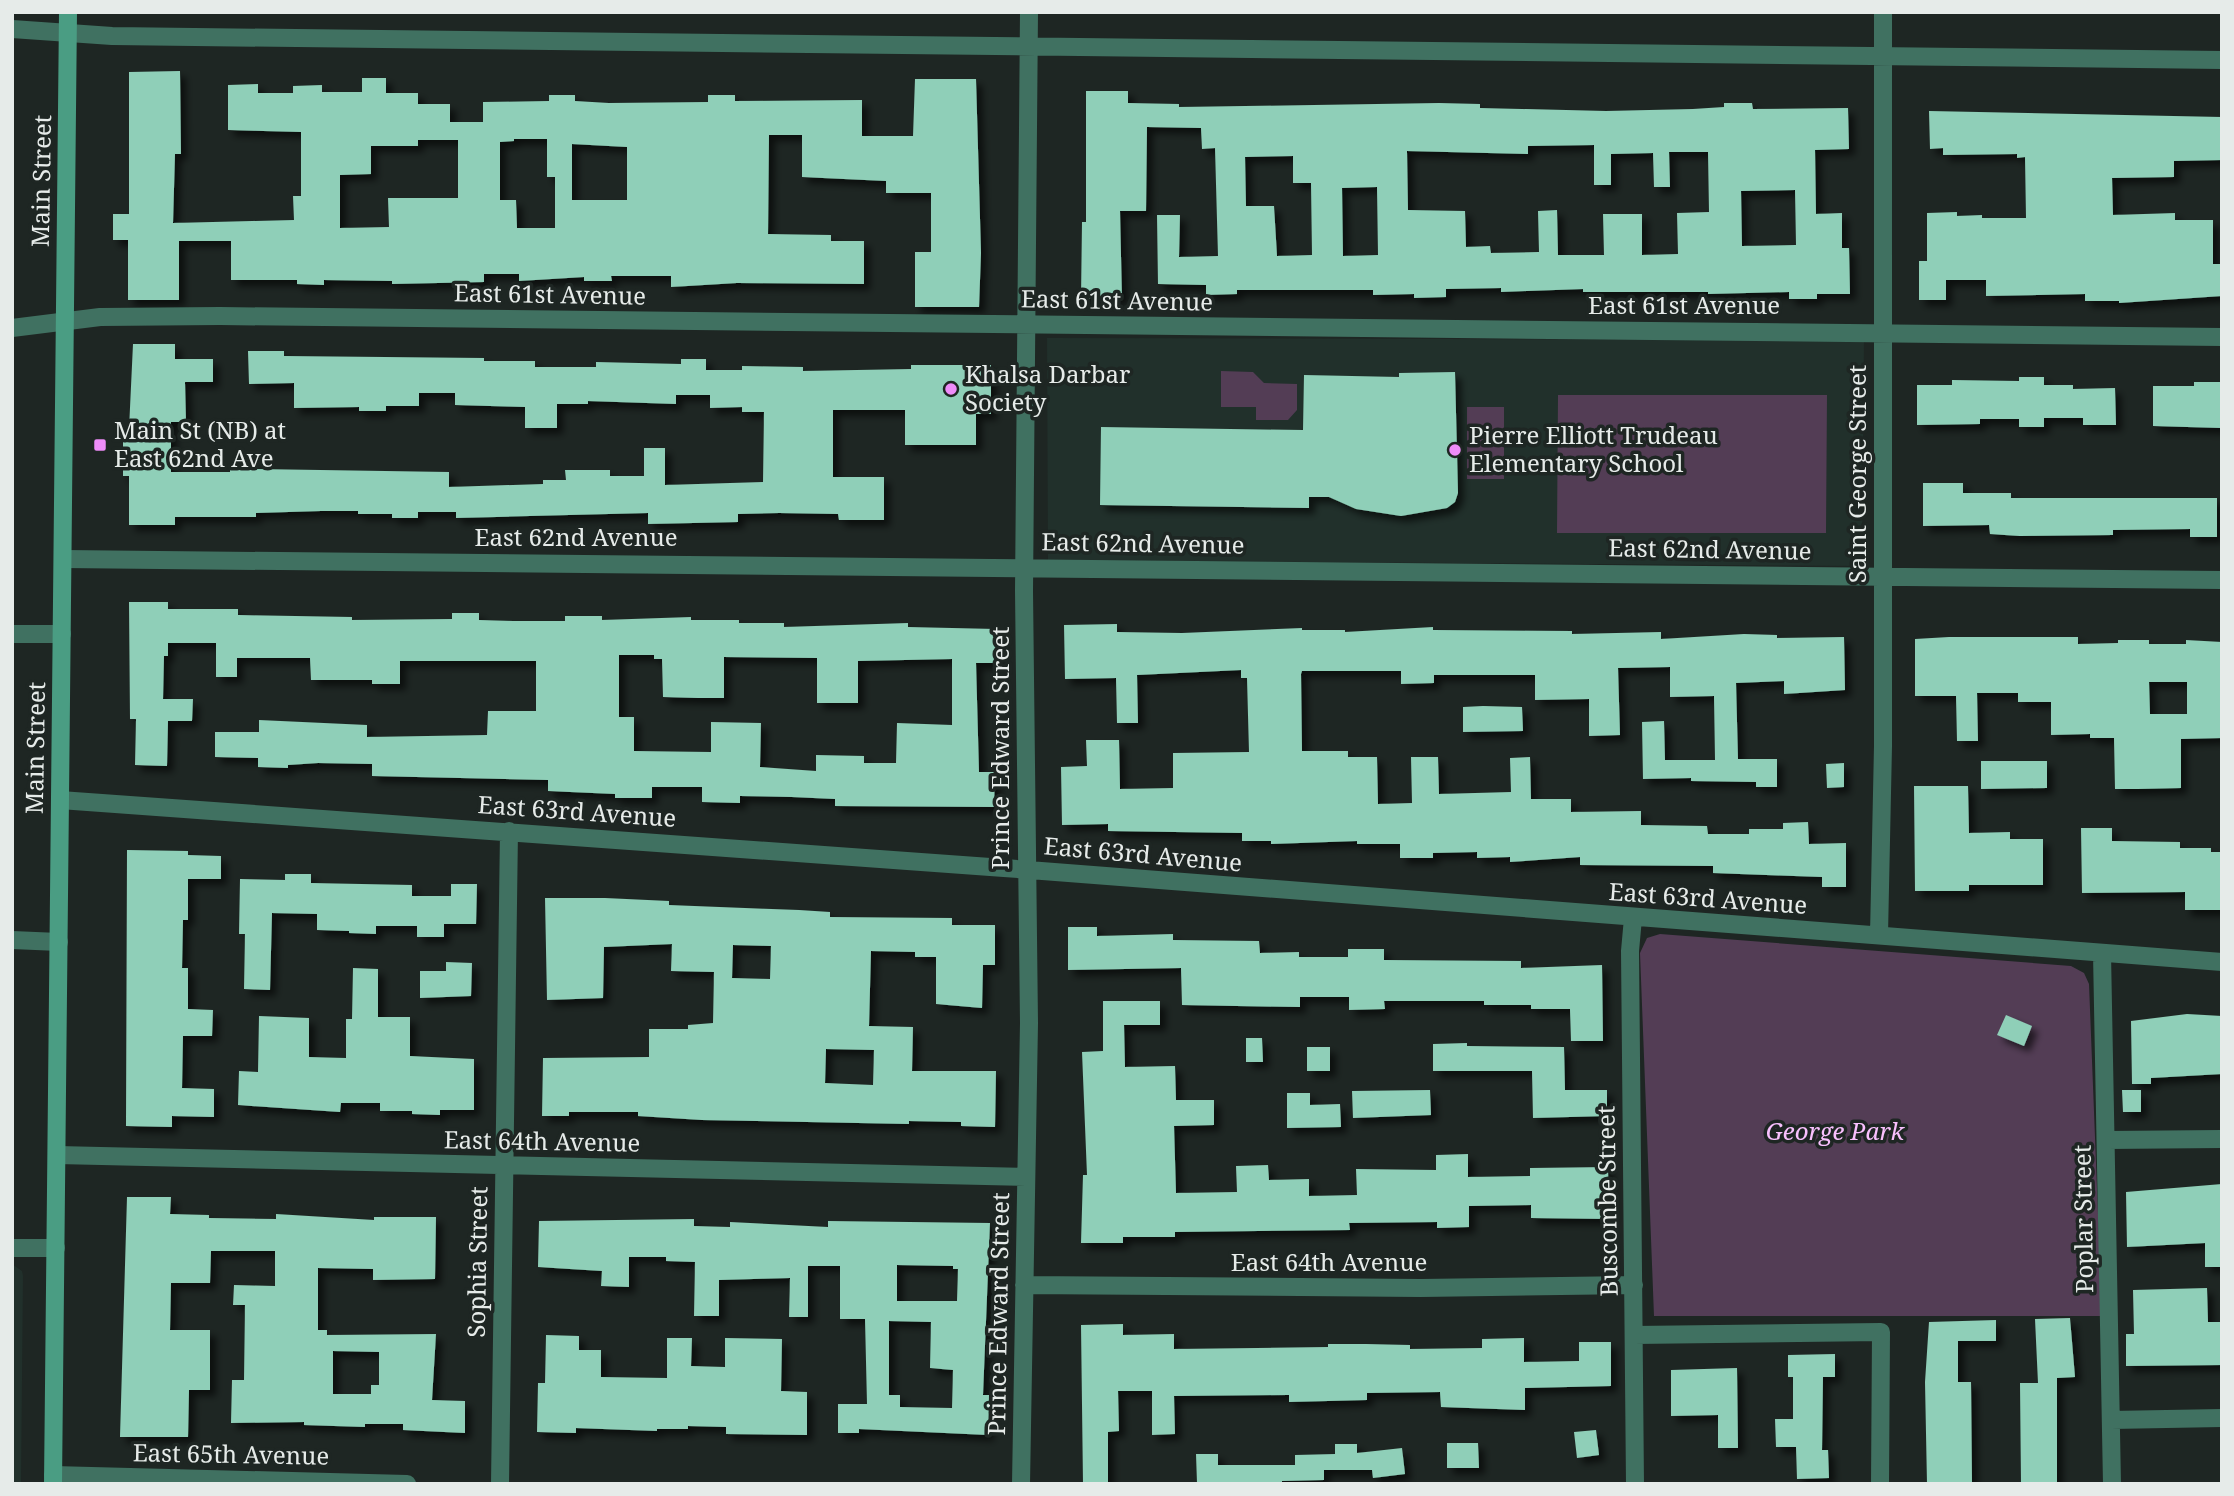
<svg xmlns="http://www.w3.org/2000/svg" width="2234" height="1496" font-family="'Noto Serif',serif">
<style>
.built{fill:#21302b}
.green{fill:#533d55}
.building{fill:#8fcfb8;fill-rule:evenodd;filter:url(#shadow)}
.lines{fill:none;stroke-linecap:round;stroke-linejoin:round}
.street{stroke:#407161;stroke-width:18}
.secondary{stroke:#4a9d83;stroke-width:18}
.poi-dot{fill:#ee8cf9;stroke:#1e2623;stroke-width:2.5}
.labels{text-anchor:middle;stroke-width:7;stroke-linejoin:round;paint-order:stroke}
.street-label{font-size:24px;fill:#e6ebe9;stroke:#1e2623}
.poi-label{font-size:24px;fill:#e6ebe9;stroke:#1e2623;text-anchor:start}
.park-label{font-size:24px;font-style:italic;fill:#f9c0fe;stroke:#1e2623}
</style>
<defs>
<filter id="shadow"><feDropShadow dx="6" dy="6" stdDeviation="3.5" flood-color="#0009"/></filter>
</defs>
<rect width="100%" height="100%" fill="#1e2623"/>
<!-- built -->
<path class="built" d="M1047,338L1864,340L1862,566L1048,560Z
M12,1264L22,1271L23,1276L21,1484H12Z"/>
<!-- green -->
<path class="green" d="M1221,371L1253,372L1264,383L1297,384V410L1288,420H1256V407H1221Z
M1558,395H1827L1826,533H1557Z
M1467,407H1504V479H1467Z
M1660,934L2071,966L2084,973L2089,984L2102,1316H1654L1640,953L1647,938Z"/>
<!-- building -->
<path class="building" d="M180,71L181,154H175L173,223L294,220L293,196H301V132L228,130V85L258,84V93H293V86L322,85V92H362V78H386V93H418V104H450V122H483V102L549,101V95H575V101L609,103L708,102V95H735V101L862,100V136H913L915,79H976L981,253L979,307H915V252H931V193H886V181L802,177V135H769L768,234L831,235V241H864V284L737,283L671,287V276H611L612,281H584V277L519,281V274H484V282L392,284V281L324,280V285L297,284V280H231V241H179V300H128V240H113V214H129V72ZM514,139H547V177H555V228H517L516,200H500V142L514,141ZM418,140H458V198H388L389,227L340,228V175L371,174V146H418ZM572,144L627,147V200H572Z
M1086,91H1128V103L1179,104V107L1439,103L1480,104V108L1606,111L1693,109L1724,107V103H1752L1753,109L1848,108L1849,149L1815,150L1816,214L1842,213V248H1849L1850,294H1817V299H1789V292L1708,294V292H1583V289L1501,292V288L1446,289V297L1414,298V294L1373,295V290H1237V294L1206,295V285L1158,284L1157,215H1180L1179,257L1218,256L1215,148L1202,149L1201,128L1147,127L1146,211H1120L1122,299H1081L1082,222H1086ZM1594,145V185H1611V154L1653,153L1654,187H1670L1669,152H1708L1709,212L1677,213L1678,254L1642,255V214H1603L1604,255H1558L1557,210L1538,211L1539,252L1491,253L1490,246L1466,247L1465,211L1408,210L1407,151L1528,154V146ZM1293,156V183H1311L1312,255L1277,256L1274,206H1246L1245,157ZM1377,187L1378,255L1343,256L1342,188ZM1795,190L1796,245L1742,246L1741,191Z
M1929,111L2222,117V160L2174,161V177L2112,178L2113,215L2175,213V220H2213V264H2222V296L2119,303V301H2085V294L1986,296V280H1946V300H1919V261H1927V213L1957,212V216L1982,215V218H2026L2025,157L2017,158V154L1943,155V148L1930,149Z
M133,344H175V359H213V382H185L186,422H171V472H230V465H256V469L449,472V487L543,484V480H566L565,470H610V476H644V448H665V485L763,482L764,412H742V407L710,408V395H676V404L588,401V404H557V428H525V407L455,405V393H419V406H386V411H359V407L294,408V383L249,384L248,351H284V356L484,358V361H535V367H596V362L681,364V359H706V370H742V366L803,367V371L911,369V365H991V414H976V445H905V410H833V477H884V520H839L838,514L779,513L738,514V522L648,524V513L456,518V512H418V518H392V514H358V511H321L256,513V517H175V525H129V476H123V429H129Z
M1455,372L1458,493L1455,502L1447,508L1401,516L1356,509L1329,497H1309V508L1100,505L1101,427L1303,430L1304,375L1399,377V373Z
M2019,377H2044V385H2073V389L2115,388L2116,425H2083V418H2044V427H2019V419H1980V424L1917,425V385H1952V380L2019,381Z
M2194,382H2221V428L2153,426V386H2194Z
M1923,483H1963V493H2011V498H2217V537H2190V529L2113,530V535L2020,536L1990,534L1989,525L1923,526Z
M129,602H168V609H238V615L352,617V620L452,619V613H479V620L513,621H565V616H602V620L691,617V620H739V623H784V627L908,623V627L996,629L997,663H976L979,772H995L994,807L835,806V799L792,797L740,796V803L702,802V787H652V798H615V794L548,791V780L372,776V764L318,763L288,765V768L258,767V758L215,757V732H259V720L367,725V737L487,735L488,711H536V661H400V684H372V680H311L310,658H237V677H216V643H168V656H164L163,699H193L192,721H168L167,766L135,765L136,719H130ZM619,655H654V659H662L663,697L698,698H724V657L817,658V703H858V661L952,659V725L897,723L896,763H864V756L816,755V771L760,767L761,723L711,722V752L634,751V717H619Z
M1117,624V632L1182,633L1302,628V630H1345V632L1433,627V630L1572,631V634L1661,632V639L1744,634L1777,635V638L1844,637L1845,690L1784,694V681L1736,683L1738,759H1777V787H1756V782L1691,781V778L1643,779L1642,722L1664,721L1665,760H1715L1714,696L1670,697V667L1618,668L1620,735L1589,736V699L1535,700V675H1434V683L1401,684V671H1302L1301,674L1302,751H1348V757H1377L1378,804L1412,803L1411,757H1438L1439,794L1511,792L1510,758L1530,757L1531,799H1571V812L1641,811V825L1707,826L1708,834H1749V829H1783V823L1808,822L1809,844L1846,843V887H1822V877L1713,873V866L1580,865V857L1510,862V857L1477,858V852L1433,853V858H1400V844H1357V841L1271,844V841H1242V833L1108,831V824L1062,825L1061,767L1087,766L1086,740H1119L1120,789L1173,788V753L1249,752L1247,678H1241V670L1137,675L1138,723H1117L1116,678L1065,679L1064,625Z
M1949,637H2078V644L2118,643V640H2149V644H2186V640L2222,642V738L2181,739V788L2137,789H2115L2114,738H2090V734L2051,735V702H2018V693H1977L1978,741H1957L1956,696H1915V639ZM2149,682H2187V714H2150Z
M1483,706L1522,707L1523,731L1463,732V707Z
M1981,761H2047V788L1981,789Z
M1844,763V787L1827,788L1826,764Z
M1914,786H1968L1969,833L2010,832V839H2043V885H1969V891H1915Z
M2081,828H2112V841L2180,842V848H2211V852H2222V910H2185V892L2082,893Z
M127,850L188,851V855L221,856V879H188V920H183L182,968H188V1009L213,1010L212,1036H183L182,1088L214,1089V1117L172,1116V1127L126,1126Z
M285,874H311V883L412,885V896H451V884H477L476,924H444V937H417V926H376V934L349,933V931L317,930V914L272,913L270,990L244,989L245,934H239L240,879L285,880Z
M545,898H605L669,901V905L799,910L830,912V917L952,918V925H995V965H983L982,1008L936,1004V957H915V952L871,951L869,1026L913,1027L912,1071H996L995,1127L961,1126V1122L909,1121V1124L702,1120L638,1116V1112H569V1116H542L543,1058L649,1057V1029H688V1025L713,1023L714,972L671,971L672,944L604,947L603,998L547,1000ZM733,945L771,946L770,979L732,978ZM826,1049L874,1050L873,1085L825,1083Z
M1068,927H1097V936L1173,934V940L1259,941L1260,953L1299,952V957H1348V949H1384V960L1521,961V968L1602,965L1603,1041H1571L1570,1009H1531V1005H1484V1001H1384L1385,1009L1349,1010V997H1300V1007L1182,1005L1181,968L1068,970Z
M446,962L472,963L471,996L420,998V971H446Z
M353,968L378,969V1017H410V1056L474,1059V1110H440V1115L412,1114V1111H380V1103H341L340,1112L238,1105L239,1071L258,1072L259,1016L309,1018V1057L346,1058V1019H352Z
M1103,1001H1160V1025H1124L1125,1067L1175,1066L1176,1100H1214V1125L1174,1126L1176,1193L1237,1192L1236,1166L1268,1165L1269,1180L1309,1179V1196L1357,1195L1356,1169L1436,1170V1155L1468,1154V1177L1530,1176V1168L1608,1167L1609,1219L1531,1218V1205L1469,1206V1227L1437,1228V1222L1349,1223L1350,1230L1175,1232V1237H1123V1243H1081L1083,1175H1087L1082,1052L1103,1051Z
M2187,1014L2222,1016V1074L2151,1078V1084H2132L2131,1021Z
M2006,1015L2032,1026L2024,1046L1997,1035Z
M1246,1038H1262L1263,1062H1246Z
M1467,1043V1046L1564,1047L1565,1090H1607V1116L1533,1118L1532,1071H1433V1044Z
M1307,1047H1330V1071H1307Z
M1430,1090L1431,1115L1353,1118L1352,1091Z
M2122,1090H2141V1112H2123Z
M1287,1093H1310V1105L1340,1104L1341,1127L1287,1128Z
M2222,1184V1267H2205V1243L2127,1247L2126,1192Z
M127,1197H171L170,1214L209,1215V1218L276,1219V1214L374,1220V1217H436L435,1279L373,1280V1269L318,1268V1330H327V1335L436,1334L432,1400L465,1401V1433L403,1430V1424H365V1427L304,1425V1422L231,1423L232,1380H244L245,1305H233L234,1285L275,1286V1251H211L210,1283H171L170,1330H210V1390H189L188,1437H120ZM333,1351L379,1352V1385H371V1394H333Z
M694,1219V1226L730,1227V1222L828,1227V1221L990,1223L983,1395H989L988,1435L859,1429V1433H838V1404H867L865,1319H840V1266H808V1317H789L790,1278L719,1280V1316H694L695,1262L666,1261V1257H629V1287L601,1286L602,1271L538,1267L539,1221ZM897,1265L953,1266V1269H958L957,1301H897ZM889,1321L931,1322L930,1368L953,1370L952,1408L900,1407V1395H889Z
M2207,1288L2208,1322H2222V1365L2126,1366V1334H2134L2133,1290Z
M2070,1318L2075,1377L2057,1378V1484H2021L2020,1383H2038L2035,1319Z
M1996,1320V1341H1958V1382H1971L1972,1484H1927L1925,1382L1929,1322Z
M1123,1324V1335L1174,1334V1349L1328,1347V1344H1366L1410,1345V1349L1482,1348V1339L1524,1338V1362L1579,1361V1342H1611V1386L1525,1388V1410L1441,1407L1440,1392L1367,1393V1400L1289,1402V1395L1174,1396L1175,1434L1152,1435V1391H1118L1119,1431L1108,1432V1484H1083L1081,1325Z
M546,1335L579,1336V1350H601V1377L667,1378V1338H692L691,1366L725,1367V1338L782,1339L781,1391L807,1392V1435L726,1434V1427L688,1426V1429H657V1431L576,1428V1433L537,1432L538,1383H545Z
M1835,1354V1377H1823L1822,1450H1828L1829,1478L1797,1479L1796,1447H1776L1775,1419H1793V1377H1788V1355Z
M1737,1368L1738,1448H1718V1415L1671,1416V1370Z
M1596,1430L1599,1455L1577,1458L1574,1432Z
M1447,1443H1478L1479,1468H1447Z
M1335,1444H1357V1453L1402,1448L1405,1474L1373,1478L1372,1470H1324V1480L1282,1481V1484L1197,1483L1196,1454H1218V1465H1295V1455L1335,1454Z"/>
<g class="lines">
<!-- street -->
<path class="street" d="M12,29L112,36L2222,60
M12,328L100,317L220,316L2222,337
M63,559L2222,580
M12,634H62
M60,800L1004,868L2222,962
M1633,918L1630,951L1635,1484
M1879,935L1883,746V12
M12,940L59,942
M2102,953L2112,1484
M2107,1140L2222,1139
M57,1155L1026,1177
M12,1248H56
M1024,1285L1421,1288L1634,1285
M1634,1335L1881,1332L1880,1484
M2111,1420L2222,1418
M53,1475L407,1484
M500,1484L509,831
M1021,1484L1029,1023L1024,591L1029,12"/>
<!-- secondary -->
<path class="secondary" d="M53,1484L68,12"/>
</g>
<!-- markers -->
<g class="poi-dot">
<circle cx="951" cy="389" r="7"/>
<rect x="93" y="438" width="14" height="14" rx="3.5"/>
<circle cx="1455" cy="450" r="7"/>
</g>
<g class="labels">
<!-- street labels -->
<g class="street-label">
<text transform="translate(42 181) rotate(-89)" y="8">Main Street</text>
<text transform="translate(550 295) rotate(1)" y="8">East 61st Avenue</text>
<text transform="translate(1117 301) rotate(1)" y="8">East 61st Avenue</text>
<text x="1684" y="314">East 61st Avenue</text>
<text transform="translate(1858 474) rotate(-90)" y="8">Saint George Street</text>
<text x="576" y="546">East 62nd Avenue</text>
<text transform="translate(1143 544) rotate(1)" y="8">East 62nd Avenue</text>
<text transform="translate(1710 550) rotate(1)" y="8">East 62nd Avenue</text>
<text transform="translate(36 748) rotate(-89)" y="8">Main Street</text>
<text transform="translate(1001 748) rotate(-90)" y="8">Prince Edward Street</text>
<text transform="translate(577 812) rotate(4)" y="8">East 63rd Avenue</text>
<text transform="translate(1143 855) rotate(5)" y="8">East 63rd Avenue</text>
<text transform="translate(1708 899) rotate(4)" y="8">East 63rd Avenue</text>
<text transform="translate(542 1142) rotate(1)" y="8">East 64th Avenue</text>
<text transform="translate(1608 1201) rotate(-91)" y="8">Buscombe Street</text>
<text transform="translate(2084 1219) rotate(-91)" y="8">Poplar Street</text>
<text transform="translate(478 1262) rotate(-89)" y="8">Sophia Street</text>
<text x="1329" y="1271">East 64th Avenue</text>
<text transform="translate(999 1314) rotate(-89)" y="8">Prince Edward Street</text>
<text transform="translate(231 1455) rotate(1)" y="8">East 65th Avenue</text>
</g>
<!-- poi labels -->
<g class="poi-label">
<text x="965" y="383">Khalsa Darbar<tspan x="965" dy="28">Society</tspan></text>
<text x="114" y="439">Main St (NB) at<tspan x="114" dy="28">East 62nd Ave</tspan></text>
<text x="1469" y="444">Pierre Elliott Trudeau<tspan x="1469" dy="28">Elementary School</tspan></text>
</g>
<!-- park labels -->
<g class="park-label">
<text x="1835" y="1140">George Park</text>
</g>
</g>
<!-- border -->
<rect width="2234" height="1496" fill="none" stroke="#e6ebe9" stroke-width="28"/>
</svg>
